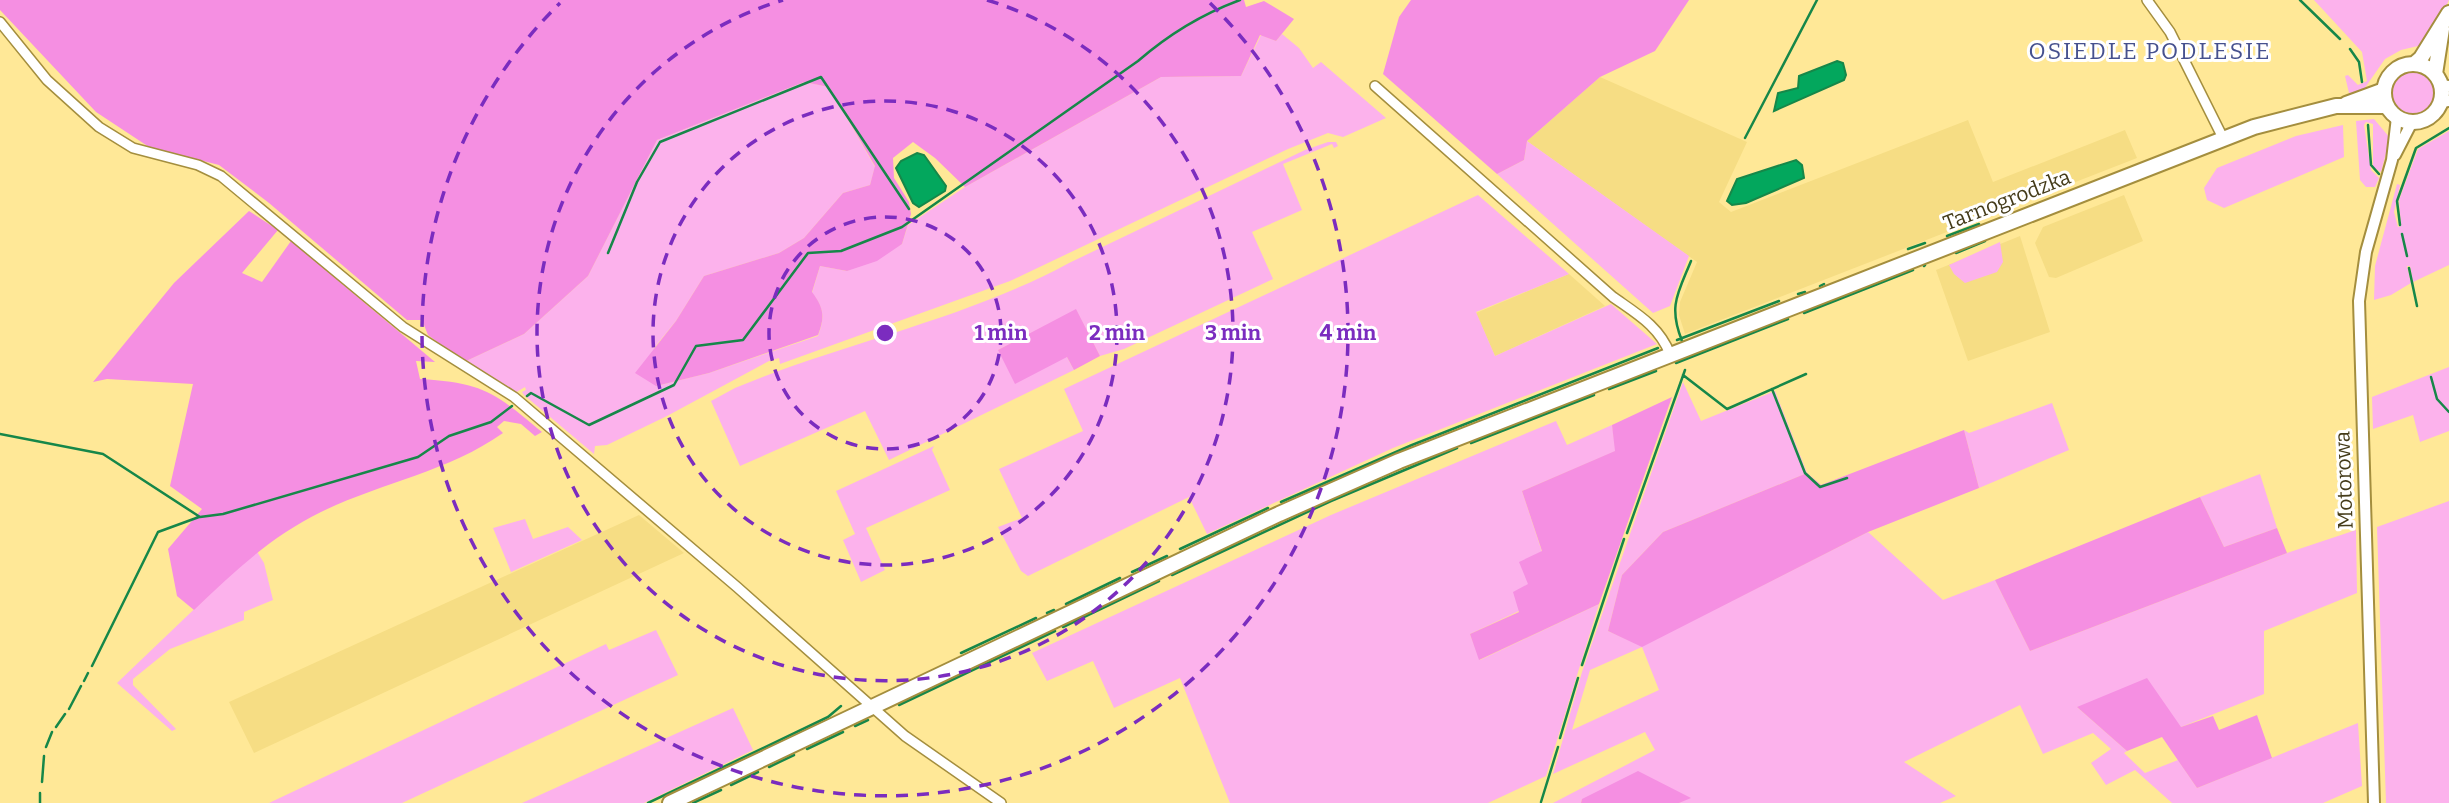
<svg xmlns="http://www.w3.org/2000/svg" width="2449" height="803" font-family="Bitter,serif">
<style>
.built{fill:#f6dd84}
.green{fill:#fcb2ec;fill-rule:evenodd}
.forest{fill:#f58fe2}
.water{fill:#03a75d;stroke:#168749;stroke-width:2}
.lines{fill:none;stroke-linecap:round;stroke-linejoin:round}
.stream{stroke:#168749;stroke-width:2.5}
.minor-casing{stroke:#a48e3e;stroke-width:12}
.tertiary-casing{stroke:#a48e3e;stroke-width:14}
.primary-casing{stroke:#a48e3e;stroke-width:18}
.minor{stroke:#fff;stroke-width:9}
.tertiary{stroke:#fff;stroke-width:10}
.primary{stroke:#fff;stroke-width:14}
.ring{fill:none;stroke:#7b2cbf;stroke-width:3.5;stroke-dasharray:12 9}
.labels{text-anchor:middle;stroke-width:6;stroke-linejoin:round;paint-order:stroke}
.street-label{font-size:21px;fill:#443b19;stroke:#fff}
.neighbourhood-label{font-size:23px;letter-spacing:2px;fill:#46518e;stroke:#fff}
.centre{fill:#7b2cbf;stroke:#fff;stroke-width:3.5}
.ring-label{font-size:21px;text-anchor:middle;font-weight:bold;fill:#7b2cbf;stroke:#fff;stroke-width:6;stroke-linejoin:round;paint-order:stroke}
</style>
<rect width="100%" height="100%" fill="#ffe897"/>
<!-- built -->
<path class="built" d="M1600,77L1747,142L1719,202L1731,212L1968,120L1993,182L2125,130L2137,158L1685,334L1679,315L1680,302L1697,262L1527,141Z
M2124,195L2143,241L2056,278L2049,277L2035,243L2043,227Z
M2020,236L2050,332L1968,361L1936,270Z
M1569,274L1605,306L1495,356L1476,313Z
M639,515L684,553L254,753L229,702Z"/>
<!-- green -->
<path class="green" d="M2314,0H2449L2437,25L2422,45L2401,50L2385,59L2362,92L2349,93L2345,76L2348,75L2358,85L2367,81L2362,52Z
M1282,34L1299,48L1313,68L1321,62L1386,118L1343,137L1328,133L1288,149L1010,281L780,364L779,358L769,361L667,416L607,445L595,446L594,454L524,395L522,392L526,390L525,387L515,393L464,362L524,334L588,276L657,140L804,82L829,87L875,167L870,185L843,193L804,238L779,253L704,276L676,321L654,348L656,386L709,373L818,336C825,317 824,308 812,293L820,266L847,271L902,244L908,225L965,187L1161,77L1241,76L1261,35L1276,41Z
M2392 93a21 21 0 1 1 42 0a21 21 0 1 1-42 0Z
M2374,119L2390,138L2381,172L2373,167V124L2366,122L2364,125L2371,170L2379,178L2375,187H2366L2360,180L2356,121Z
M2343,125L2344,157L2224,208L2207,200L2204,188L2217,168L2296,136Z
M2449,131V265L2413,282L2410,266H2407L2411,283L2391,295L2374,300L2375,266L2397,184L2400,185L2394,212L2398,227L2401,226L2399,200L2418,149Z
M1527,141L1689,256L1670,306L1653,313L1497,174L1524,160Z
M1328,142H1336L1338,146L1334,148L1332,144L1283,164L1302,210L1252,232L1273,279L1124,349L1100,356L1076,310L998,350L1067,357L1074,370L889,460L865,411L740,466L711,401L735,388C845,342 964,320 1069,263L1305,150Z
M1478,195L1569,274L1476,312L1495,356L1611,304L1657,344L1393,448L1207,534L1189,497L1028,576L1021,571L998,527L1022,518L999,469L1083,431L1064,389Z
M2000,242L2003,262L1997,272L1965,283L1954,274L1949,265Z
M2449,367V431L2420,442L2413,415L2373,429L2372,397Z
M1683,382L1701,421L1775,391L1807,473L1663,532L1622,575L1608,631L1642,646L1868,532L1943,600L1995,580L2030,651L2287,553L2356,530L2357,593L2264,631V694L2181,727L2077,707L2127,751L2124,753L2145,773L2178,760L2197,788L2358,723L2362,786L2323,803H2172L2135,770L2106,785L2091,763L2111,749L2093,733L2043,754L2020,705L1904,762L1956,796L1940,803H1679L1690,797L1582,799L1581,803H1553L1655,750L1645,732L1553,774L1582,672ZM1642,647L1659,690L1572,730L1590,670Z
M2052,403L2069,450L1979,488L1964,430L1969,433Z
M1556,421L1567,445L1612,425L1616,451L1522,491L1542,552L1519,611L1470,634L1480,660L1599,604L1546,776L1488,803H1230L1180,678L1114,708L1093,661L1047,681L1032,653L1331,515Z
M934,446L932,450L950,490L866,528L885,570L861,582L843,540L855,534L836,491Z
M2260,474L2277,528L2224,547L2200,497Z
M2449,501V803H2386L2377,527Z
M525,519L533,539L568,527L582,540L511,572L493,528Z
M256,550L264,563L273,600L244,612V620L170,649L133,679V685L176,729L172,731L117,683Z
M656,630L678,675L402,803H269L606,644L609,650Z
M733,708L753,750L644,803H522Z"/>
<!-- forest -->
<path class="forest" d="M0,0H1244L1246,7L1264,1L1294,19L1276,41L1260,35L1241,76L1161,77L965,187L935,158L913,142L893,158L894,178L909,202L911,214L902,244L877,261L847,271L820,266L812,292C824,308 825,317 818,335L709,373L656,386L635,373L676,321L704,276L779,253L804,238L843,193L870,185L875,166L829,87L804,82L657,140L588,276L524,334L464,362L428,335L422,320H407L269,203L219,165L149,147L96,112L0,10Z
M1411,0H1689L1655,51L1600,77L1527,141L1524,160L1497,174L1383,74L1399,17Z
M249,211L278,230L242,273L262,282L291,241L435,362L416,361L420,379C484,383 494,392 542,432L535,436L521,424L504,421L497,427L503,433C448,472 380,483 321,512C270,537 234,572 194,610L177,596L168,549L202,509L170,486L193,384L107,379L93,382L174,283Z
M1076,309L1100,356L1074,370L1067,357L1015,384L998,350Z
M1672,397L1599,604L1479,660L1470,634L1519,612L1513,592L1528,584L1519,562L1542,551L1522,491L1615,451L1612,425Z
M1964,430L1979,488L1868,532L1642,647L1608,631L1622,575L1663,532L1807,473L1821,485Z
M2200,497L2224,547L2277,528L2287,553L2030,651L1995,580Z
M2147,678L2181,727L2213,716L2219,730L2257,715L2272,758L2197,788L2162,737L2127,751L2077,707Z
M1638,771L1691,798L1679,803H1581L1582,799Z"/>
<!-- water -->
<path class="water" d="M1837,61L1843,63L1846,75L1844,80L1774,111L1778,93L1798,88L1799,76Z
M917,153L924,155L946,186L945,191L919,207L913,203L896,168L901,161Z
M1796,160L1802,165L1804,178L1746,203L1732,205L1727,201L1737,179Z"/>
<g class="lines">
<!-- stream -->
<path class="stream" d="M2300,0L2340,39
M2350,49L2359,62L2362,82
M2368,125L2371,165L2379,174
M1745,138L1817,0
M2400,225L2397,201L2416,148L2449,128
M2402,234L2407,256
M1947,236L1979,224
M1908,249L1925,243
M608,253L637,182L660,142L821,77L909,209
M1956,253L1985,241
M1924,266L1925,265
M2409,268L2417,306
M1820,286L1824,284
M1798,294L1805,292
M1804,313L1913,270
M1677,340L1779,301
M1682,341C1668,306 1678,293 1691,261
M1676,363L1788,319
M1683,375L1727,409L1806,374
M2431,377L2437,399L2449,412
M1609,389L1656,371
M1772,389L1805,473L1820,487L1847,478
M527,396L531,393L589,425L674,385L696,346L743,340L808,253L841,251L902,227L1138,61C1169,34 1202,14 1240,0
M0,434L103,454L200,517L223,514L418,457L449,436L491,422L512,406
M1471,443L1594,395
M1281,502L1412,445L1658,348
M1627,533L1685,370
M1180,549L1268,508
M1132,572L1167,556
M1172,575L1331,501L1457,448
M1066,604L1120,578
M1047,613L1054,610
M1063,627L1159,581
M961,653L1036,618
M1582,665L1624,539
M92,666L158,532L199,517
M84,681L88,673
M899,705L1055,631
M69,709L81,686
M855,726L868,720
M56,727L65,714
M1560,738L1578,678
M46,747L52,732
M807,749L843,732
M769,767L794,755
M42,782L44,756
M731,785L758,772
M1541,802L1558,747
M40,803V793
M648,803L828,717L841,706
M693,803L721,790"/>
<!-- minor casing -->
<g class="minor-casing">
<path id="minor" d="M2147,0L2170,32L2223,138
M0,22L47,80L99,127L133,148L198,165L221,176L403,327L514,397L737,587L905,736L1001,803
M1375,86L1613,297C1637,314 1659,326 1670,354"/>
</g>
<!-- tertiary casing -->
<g class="tertiary-casing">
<path id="tertiary" d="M2441,85L2449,86
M2441,102L2449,101
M2395,155L2412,122
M2374,803L2359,301L2366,252L2392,160L2397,117"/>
</g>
<!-- primary casing -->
<g class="primary-casing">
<path id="primary" d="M2384 93a29 29 0 1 1 58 0a29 29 0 1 1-58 0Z
M2414,64L2421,58L2449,13
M2435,74L2442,29
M2346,104L2384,90
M670,803L1279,514L1399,461L2254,127L2336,106H2387"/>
</g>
<!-- minor -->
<use href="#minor" class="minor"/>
<!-- tertiary -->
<use href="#tertiary" class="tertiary"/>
<!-- primary -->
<use href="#primary" class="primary"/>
</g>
<!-- distance rings -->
<g class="ring">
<circle cx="885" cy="333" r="116"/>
<circle cx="885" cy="333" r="232"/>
<path d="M987 0A348 348 0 1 1 783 0"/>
<path d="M1210 3A463 463 0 1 1 560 3"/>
</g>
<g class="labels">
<!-- street labels -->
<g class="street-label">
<text transform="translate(2007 200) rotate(-21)" y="7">Tarnogrodzka</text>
<text transform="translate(2344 480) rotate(-92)" y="7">Motorowa</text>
</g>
<!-- neighbourhood labels -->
<g class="neighbourhood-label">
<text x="2150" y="59">OSIEDLE PODLESIE</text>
</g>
</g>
<circle cx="885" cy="333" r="10" class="centre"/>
<g class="ring-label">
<text x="1001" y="340">1 min</text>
<text x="1117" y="340">2 min</text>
<text x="1233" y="340">3 min</text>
<text x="1348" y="340">4 min</text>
</g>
</svg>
